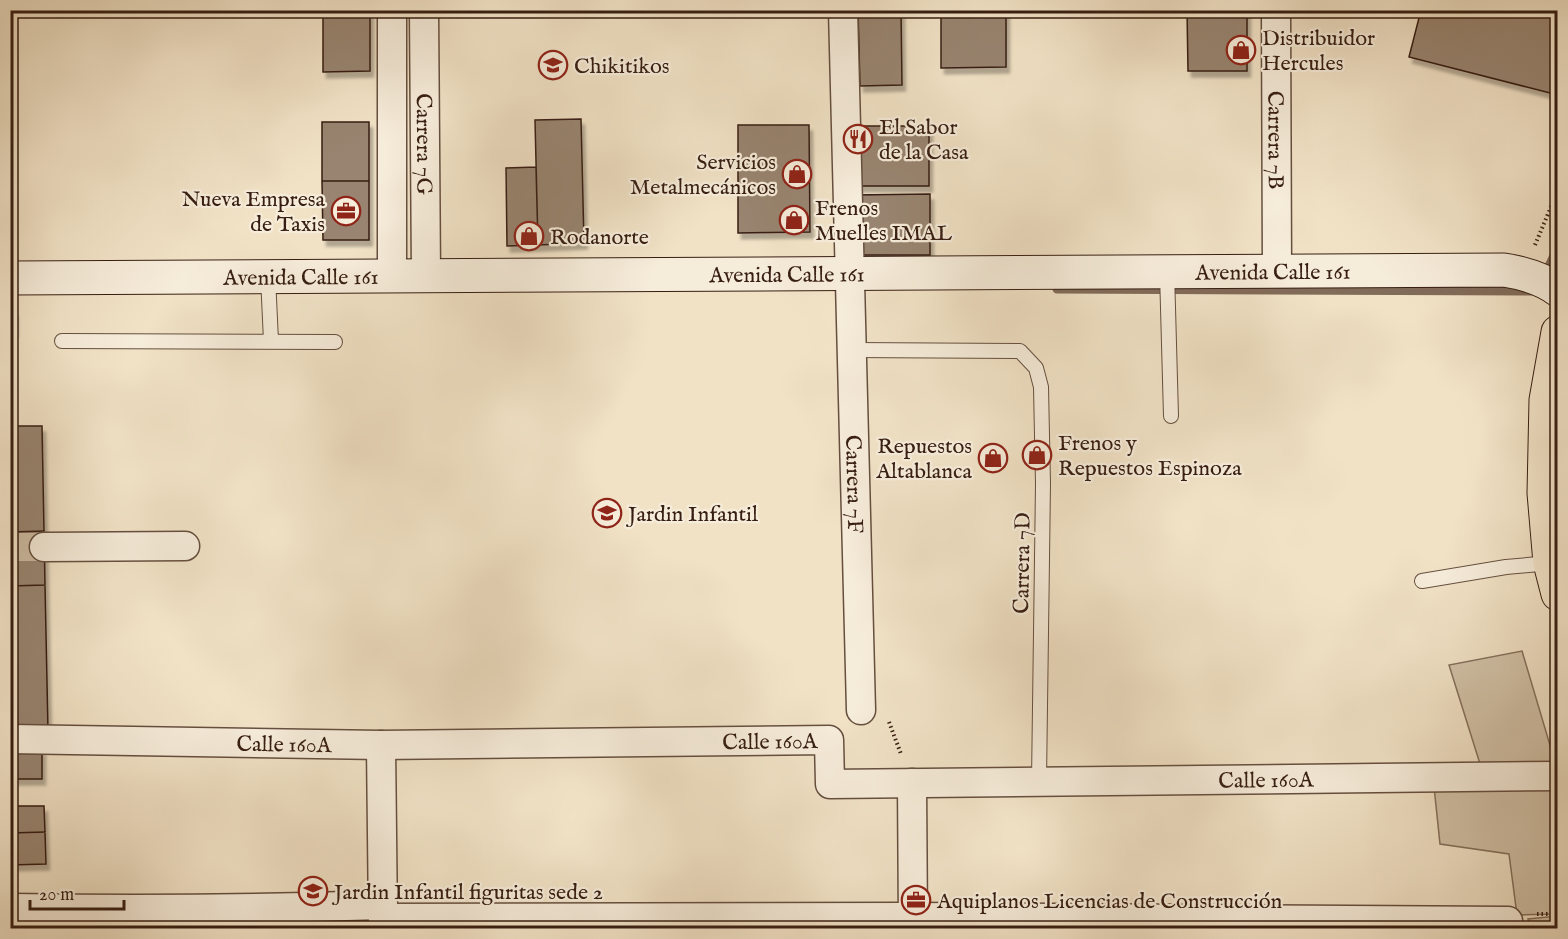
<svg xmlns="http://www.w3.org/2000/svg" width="1568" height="939" font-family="'IM FELL English',serif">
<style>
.green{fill:#d1c1a7;stroke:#84705c;stroke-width:1.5}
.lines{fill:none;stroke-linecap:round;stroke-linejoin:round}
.stream{stroke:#816b59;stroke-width:9}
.building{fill:#988470;stroke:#371e12;stroke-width:1.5;filter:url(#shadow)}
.minor-tunnel{stroke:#ccbba2;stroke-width:28;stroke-dasharray:28 14;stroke-linecap:butt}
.service-casing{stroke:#664f3f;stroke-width:16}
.minor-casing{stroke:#664f3f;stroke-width:31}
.secondary-casing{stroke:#371e12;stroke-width:35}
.primary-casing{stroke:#371e12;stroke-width:35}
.path{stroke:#371e12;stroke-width:4;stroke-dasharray:1.5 3;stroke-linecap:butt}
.service{stroke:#f6ecda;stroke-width:14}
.minor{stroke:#f6ecda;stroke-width:28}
.secondary{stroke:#f6ecda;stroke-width:33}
.primary{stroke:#f1e2c6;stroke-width:33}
.labels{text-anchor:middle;stroke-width:4.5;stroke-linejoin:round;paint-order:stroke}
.poi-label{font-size:22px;fill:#371e12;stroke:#f6ecda;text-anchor:start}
.street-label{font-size:22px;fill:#371e12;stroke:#f6ecda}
</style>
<defs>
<filter id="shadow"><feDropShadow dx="3.5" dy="6" stdDeviation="1.5" flood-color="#0004"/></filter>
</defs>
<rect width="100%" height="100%" fill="#f1e2c6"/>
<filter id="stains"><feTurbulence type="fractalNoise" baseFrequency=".00333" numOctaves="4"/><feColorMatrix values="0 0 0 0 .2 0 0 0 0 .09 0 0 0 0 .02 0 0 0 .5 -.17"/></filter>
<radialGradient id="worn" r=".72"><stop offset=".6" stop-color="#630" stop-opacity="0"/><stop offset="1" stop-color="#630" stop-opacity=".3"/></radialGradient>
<!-- green -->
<path class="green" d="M1522,651L1555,762L1481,767L1449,665Z
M1557,776V914L1517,915L1509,854L1440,844L1433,777Z
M1557,916V928H1530L1528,919Z
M371,922V928H278V923Z"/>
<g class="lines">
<!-- stream -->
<path class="stream" d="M1545,275L1558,247
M1057,289L1532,291"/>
</g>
<!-- building -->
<path class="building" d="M858,10H901L902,85L860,86Z
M1187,10H1247V71H1188Z
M1421,10H1529L1558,18V95L1409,57Z
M1006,11V67L941,68V12Z
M370,12V71L323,72V13Z
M581,119L584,243L538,245L535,120Z
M322,122H369V181H322Z
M738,125H809L810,232L738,233Z
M853,126H929V186H854Z
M536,167L538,245L507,246L506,168Z
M322,181H369V240H323Z
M930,194V255H855V195Z
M10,311H14V331H10Z
M10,426H42L44,531L10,532Z
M44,531L45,585L10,586V532Z
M45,585L48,731H10V586Z
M42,749V779H10V750Z
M10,806H44L45,832L10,833Z
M45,832L46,864L10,865V833Z"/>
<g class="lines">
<!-- minor-tunnel -->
<path class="minor-tunnel" d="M10,547H44"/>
<!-- service casing -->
<g class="service-casing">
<path id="service" d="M1167,272L1171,416
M268,277L271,341
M62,341L335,342
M851,350L1020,351L1036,368L1041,387L1043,484L1039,781
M1422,581L1506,567L1550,563"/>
</g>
<!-- minor casing -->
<g class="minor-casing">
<g id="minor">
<path id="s1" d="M424,10L426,276"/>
<path id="s2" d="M843,10L861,710"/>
<path id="s3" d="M1276,10L1277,271"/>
<path d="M392,276V10"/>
<path d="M44,547L185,546"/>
<path id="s4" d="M10,739L381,745L829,740L830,784L1558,776"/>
<path d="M381,745L383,923"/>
<path d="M912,783L913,928"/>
<path d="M10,908C135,910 259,909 383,905"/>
<path d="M383,918L914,917L1508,921"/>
</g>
</g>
<!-- secondary casing -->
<g class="secondary-casing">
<g id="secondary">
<path id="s5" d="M10,278L1504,270C1523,273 1542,278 1558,290"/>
</g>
</g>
<!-- primary casing -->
<g class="primary-casing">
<path id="primary" d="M1558,332L1546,400L1544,493L1550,563L1558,594"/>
</g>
<!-- path -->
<path class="path" d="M1535,245L1558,190
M889,722L901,754
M1537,914H1558"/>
<!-- service -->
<use href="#service" class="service"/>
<!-- minor -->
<use href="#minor" class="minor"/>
<!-- secondary -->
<use href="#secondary" class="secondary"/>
<!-- primary -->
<use href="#primary" class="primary"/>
</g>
<!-- icons -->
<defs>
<g id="shop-ring" transform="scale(1.5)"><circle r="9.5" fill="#f6ecda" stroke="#8f2418" stroke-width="1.5"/><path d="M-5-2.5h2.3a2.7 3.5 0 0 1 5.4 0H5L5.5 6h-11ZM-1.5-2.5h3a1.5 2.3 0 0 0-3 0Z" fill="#8f2418"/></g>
<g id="school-ring" transform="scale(1.5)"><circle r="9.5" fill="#f6ecda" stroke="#8f2418" stroke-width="1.5"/><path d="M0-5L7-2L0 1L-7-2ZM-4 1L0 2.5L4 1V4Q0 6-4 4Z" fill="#8f2418"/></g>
<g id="restaurant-ring" transform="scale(1.5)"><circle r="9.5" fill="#f6ecda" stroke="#8f2418" stroke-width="1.5"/><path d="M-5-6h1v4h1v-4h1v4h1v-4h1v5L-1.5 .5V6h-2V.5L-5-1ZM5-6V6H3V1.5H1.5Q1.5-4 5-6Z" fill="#8f2418"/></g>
<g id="office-ring" transform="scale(1.5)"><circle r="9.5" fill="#f6ecda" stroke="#8f2418" stroke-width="1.5"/><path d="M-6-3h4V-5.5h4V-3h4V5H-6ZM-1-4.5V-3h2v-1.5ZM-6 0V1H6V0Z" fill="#8f2418"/></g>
</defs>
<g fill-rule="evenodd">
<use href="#shop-ring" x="1241" y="50"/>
<use href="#school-ring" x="553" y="65"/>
<use href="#restaurant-ring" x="858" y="139"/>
<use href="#shop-ring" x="797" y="174"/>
<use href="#office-ring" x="346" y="211"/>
<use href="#shop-ring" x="794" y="220"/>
<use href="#shop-ring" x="529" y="236"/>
<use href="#shop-ring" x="1037" y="455"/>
<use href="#shop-ring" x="993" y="458"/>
<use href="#school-ring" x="607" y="513"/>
<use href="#school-ring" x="313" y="891"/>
<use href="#office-ring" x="916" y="900"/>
</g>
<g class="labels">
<!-- poi labels -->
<g class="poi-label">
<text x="1262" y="45">Distribuidor<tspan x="1262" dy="25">Hercules</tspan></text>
<text x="574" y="73">Chikitikos</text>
<text x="879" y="134">El Sabor<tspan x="879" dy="25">de la Casa</tspan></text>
<text x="776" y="169" text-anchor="end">Servicios<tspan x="776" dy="25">Metalmecánicos</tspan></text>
<text x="325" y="206" text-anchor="end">Nueva Empresa<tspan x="325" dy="25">de Taxis</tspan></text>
<text x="815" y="215">Frenos<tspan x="815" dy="25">Muelles IMAL</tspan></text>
<text x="550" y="244">Rodanorte</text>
<text x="1058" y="450">Frenos y<tspan x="1058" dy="25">Repuestos Espinoza</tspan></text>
<text x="972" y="453" text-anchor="end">Repuestos<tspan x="972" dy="25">Altablanca</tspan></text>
<text x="628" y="521">Jardin Infantil</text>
<text x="334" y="899">Jardin Infantil figuritas sede 2</text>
<text x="937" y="908">Aquiplanos Licencias de Construcción</text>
</g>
<!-- street labels -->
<g class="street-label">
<text dy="8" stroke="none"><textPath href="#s3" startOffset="130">Carrera 7B</textPath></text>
<text dy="8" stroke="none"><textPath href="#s1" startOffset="134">Carrera 7G</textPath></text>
<text dy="8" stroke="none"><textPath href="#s5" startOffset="1263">Avenida Calle 161</textPath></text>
<text dy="8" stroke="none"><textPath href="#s5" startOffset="777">Avenida Calle 161</textPath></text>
<text dy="8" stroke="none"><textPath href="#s5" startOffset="291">Avenida Calle 161</textPath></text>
<text dy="8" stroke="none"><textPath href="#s2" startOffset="474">Carrera 7F</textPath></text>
<text transform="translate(1021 563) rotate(-89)" y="8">Carrera 7D</text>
<text dy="8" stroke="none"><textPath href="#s4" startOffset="760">Calle 160A</textPath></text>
<text dy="8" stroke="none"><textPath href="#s4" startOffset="274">Calle 160A</textPath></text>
<text dy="8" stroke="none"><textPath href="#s4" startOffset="1299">Calle 160A</textPath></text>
</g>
</g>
<!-- margin -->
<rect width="1568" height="939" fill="none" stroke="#f1e2c6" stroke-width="36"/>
<rect x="12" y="12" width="1544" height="915" fill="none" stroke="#371e12" stroke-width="3"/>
<rect x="18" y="18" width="1532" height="903" fill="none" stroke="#371e12" stroke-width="1.5"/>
<!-- scale -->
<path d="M30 900v9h94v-9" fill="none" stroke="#371e12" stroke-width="3"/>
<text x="39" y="900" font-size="18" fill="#371e12" stroke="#f6ecda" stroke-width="4.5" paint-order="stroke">20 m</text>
<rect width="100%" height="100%" filter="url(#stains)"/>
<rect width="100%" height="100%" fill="url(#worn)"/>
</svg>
